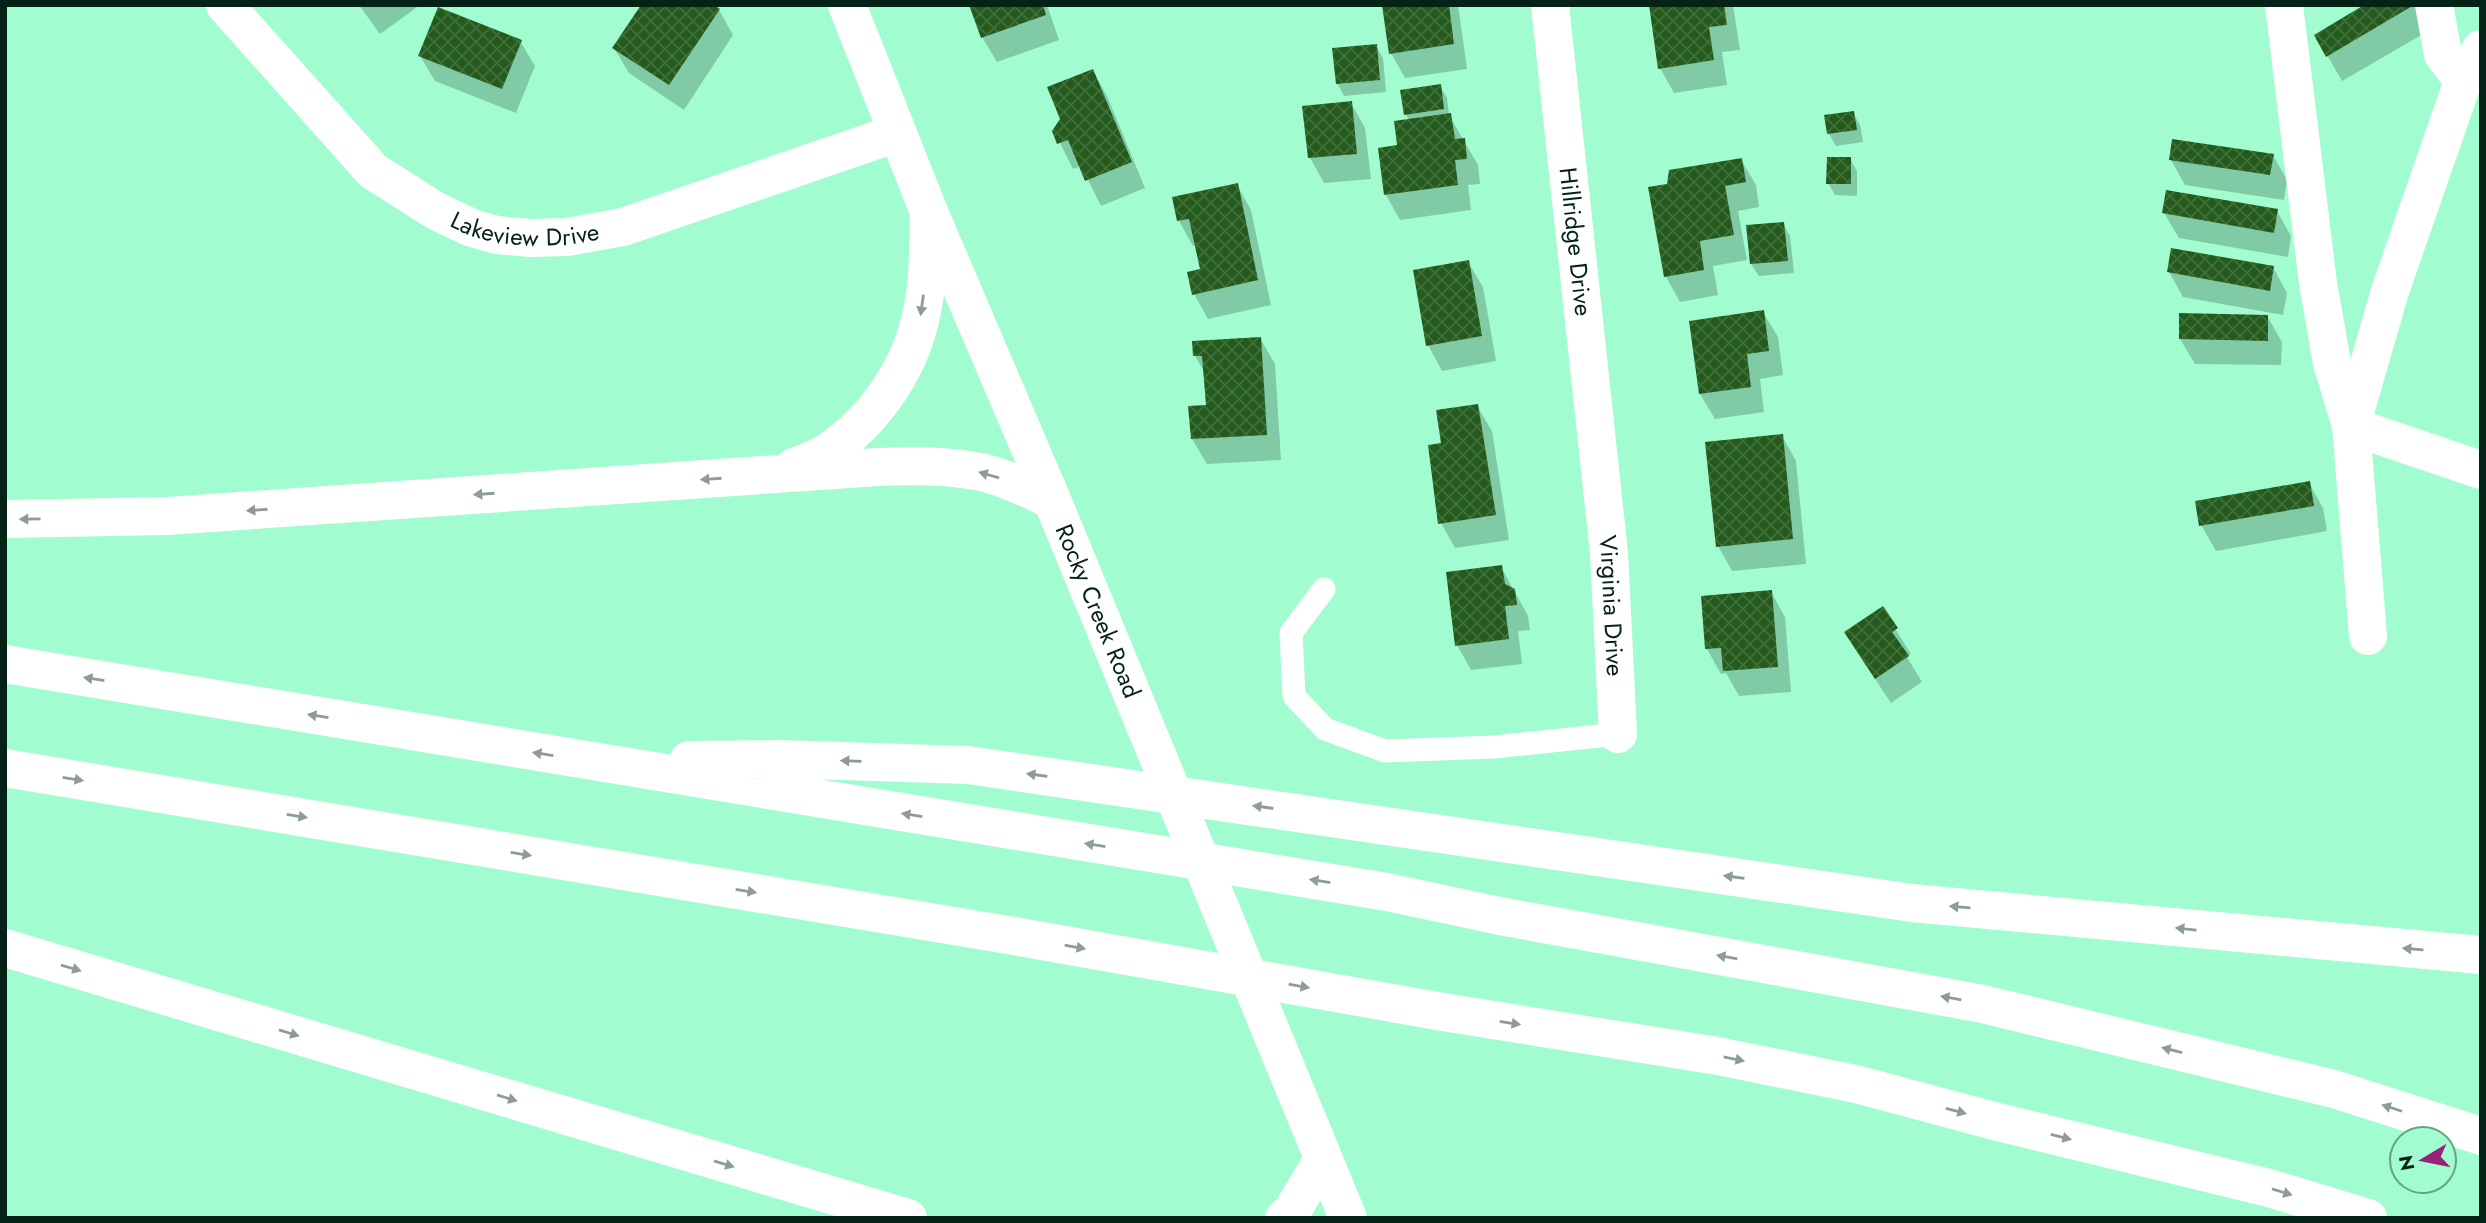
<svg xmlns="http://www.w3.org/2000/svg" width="2486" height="1223" font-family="Jost,sans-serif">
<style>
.shadow{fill:#0003}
.building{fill:url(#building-cross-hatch)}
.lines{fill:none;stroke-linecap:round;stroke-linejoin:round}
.lane{stroke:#fff;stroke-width:23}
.street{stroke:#fff;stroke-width:38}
.secondary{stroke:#fff;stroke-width:38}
.highway{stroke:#fff;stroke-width:38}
.oneway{fill:#8e9c96}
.labels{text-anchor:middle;stroke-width:7;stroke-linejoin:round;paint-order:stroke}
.street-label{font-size:24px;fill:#042215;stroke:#a1fdcf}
</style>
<defs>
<pattern id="building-cross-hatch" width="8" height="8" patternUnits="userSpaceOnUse" patternTransform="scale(1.75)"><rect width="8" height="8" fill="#245b1d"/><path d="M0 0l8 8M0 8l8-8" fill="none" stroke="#416f3c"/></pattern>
</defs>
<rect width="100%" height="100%" fill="#a1fdcf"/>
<!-- shadow -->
<path class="shadow" d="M359,5H420L380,34Z
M971,5H1047L1059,40L997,62L982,37Z
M1384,5H1458L1467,69L1405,78L1391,53Z
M1651,5H1733L1740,50L1722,52L1727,85L1674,93L1660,68Z
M2367,5H2425L2437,26L2342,81L2316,36Z
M719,10L733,35L684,110L629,73L614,48Z
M520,41L535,66L516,113L435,81L420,56Z
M1376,46L1383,58L1386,92L1344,96L1337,83Z
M1093,71L1107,96L1145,188L1101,206L1081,166L1073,169L1054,131Z
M1440,86L1447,98L1449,115L1478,165L1480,184L1468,185L1471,210L1400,220L1386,195L1380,149L1399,147L1409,120L1406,115Z
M1351,103L1365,128L1371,179L1324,183L1310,158L1304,107Z
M1853,113L1860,125L1863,142L1836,146L1829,134L1826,117Z
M2273,155L2287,180L2284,200L2185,185L2171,160Z
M1850,159L1857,171V196L1835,195L1828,183Z
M1741,160L1756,185L1759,207L1738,211L1747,260L1713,266L1718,295L1680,302L1666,277L1668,185Z
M1237,185L1251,210L1271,305L1208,319L1194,294L1202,270L1197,245L1193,246L1179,221L1174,199Z
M2277,211L2291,236L2288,257L2179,238L2164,213Z
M1783,224L1790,236L1794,273L1759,276L1751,264L1748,226Z
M1468,262L1483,287L1496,361L1442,371L1428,345Z
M2273,267L2287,293L2283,315L2183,297L2169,272Z
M1763,312L1778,337L1783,375L1760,379L1764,412L1715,419L1700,394Z
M2267,316L2282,342L2281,365L2195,364L2180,339Z
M1260,338L1275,364L1281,460L1207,464L1192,439L1208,407L1205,373L1195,356Z
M1477,406L1492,431L1509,540L1455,548L1441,523Z
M1782,436L1796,461L1806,564L1732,571L1718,546Z
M2309,483L2323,508L2327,531L2216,551L2201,525Z
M1501,567L1528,616L1530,630L1518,631L1522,664L1471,670L1457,645Z
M1771,592L1785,617L1791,692L1739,696L1726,673L1721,674L1707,649Z
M1883,609L1911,654L1907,657L1922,682L1891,703L1861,658Z"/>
<!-- building -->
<path class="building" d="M641,5H714L720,9L669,85L612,48Z
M969,5H1043L1046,15L981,38Z
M1382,5H1449L1454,44L1389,54Z
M1649,5H1724L1727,25L1709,27L1714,60L1658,69Z
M2364,5H2414L2326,57L2314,35Z
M438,7L522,40L502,89L418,56Z
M1377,44L1380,80L1336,84L1332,48Z
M1093,69L1132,162L1085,181L1068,140L1057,144L1052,131L1060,119L1047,87Z
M1441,84L1444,109L1404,115L1400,90Z
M1352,101L1357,154L1308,158L1302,106Z
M1854,111L1857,130L1827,134L1824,115Z
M1451,113L1455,139L1465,138L1467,159L1455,160L1458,185L1384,195L1378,148L1397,145L1394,121Z
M2172,139L2274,154L2270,175L2169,160Z
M1827,157H1851V184H1826Z
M1742,158L1746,182L1725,186L1734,235L1700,241L1704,270L1664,277L1648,187L1667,184L1669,170Z
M1238,183L1258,280L1192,295L1187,272L1200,269L1189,219L1177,221L1172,197Z
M2166,190L2278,209L2274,233L2162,213Z
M1784,222L1788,261L1750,264L1746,225Z
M2171,248L2274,266L2270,291L2167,272Z
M1469,260L1482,336L1426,346L1413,270Z
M1764,310L1769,351L1747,354L1751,387L1699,394L1689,321Z
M2179,313L2268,315V341L2179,339Z
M1261,337L1267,435L1191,439L1188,406L1206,405L1202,356H1193L1192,341Z
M1478,404L1496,515L1438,524L1428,445L1441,443L1436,410Z
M1783,434L1793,539L1716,547L1705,442Z
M2310,481L2314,506L2199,526L2195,501Z
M1502,565L1505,584L1515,589L1517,605L1505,606L1509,639L1455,646L1446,572Z
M1772,590L1778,667L1723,671L1721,648L1705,649L1701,596Z
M1883,606L1898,628L1892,632L1909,656L1875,679L1844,632Z"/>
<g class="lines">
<!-- lane -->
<path class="lane" d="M1324,589L1291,633L1294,696L1325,729L1385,751L1494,747L1618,734"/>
<!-- street -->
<g class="street">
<path id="s1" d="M225,5L373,171L436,211L472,228L497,235L531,238L567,237L623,227L897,133"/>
<path id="s2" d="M1550,5L1609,553L1618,734"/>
<path d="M2284,5L2318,283L2332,363L2351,426L2368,636"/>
<path d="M2434,5L2443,54L2463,81"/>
<path d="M2351,426L2390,291L2463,81L2481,49"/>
<path d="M2351,426L2481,470"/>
</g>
<!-- secondary -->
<path class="secondary" id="s3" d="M847,5L929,212L1052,500L1348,1218"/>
<!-- highway -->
<path class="highway" d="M794,467C804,463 815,459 824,454C870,426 908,373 920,320C929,285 928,248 929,212
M5,519L167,516L878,467C912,466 947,465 981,472C1006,478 1029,489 1052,500
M5,664L1387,892L1500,916L1983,1004L2334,1089L2481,1136
M689,760L779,759L968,765L1912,903L2481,955
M5,768L1008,935L1443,1012L1718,1056L1856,1084L1994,1121L2269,1188L2368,1218
M5,948L908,1218
M1284,1218L1292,1211L1323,1159"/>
</g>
<!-- one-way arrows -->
<defs><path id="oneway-solid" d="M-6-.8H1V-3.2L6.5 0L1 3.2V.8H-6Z" transform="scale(1.75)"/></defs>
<g class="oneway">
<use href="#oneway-solid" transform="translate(922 305) rotate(98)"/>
<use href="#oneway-solid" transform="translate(989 475) rotate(-164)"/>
<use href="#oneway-solid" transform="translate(711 479) rotate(176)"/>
<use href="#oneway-solid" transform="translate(484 494) rotate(176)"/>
<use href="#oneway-solid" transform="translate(257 510) rotate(176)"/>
<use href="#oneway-solid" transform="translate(30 519) rotate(179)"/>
<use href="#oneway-solid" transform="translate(94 679) rotate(-171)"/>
<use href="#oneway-solid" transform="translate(318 716) rotate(-171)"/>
<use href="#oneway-solid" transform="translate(543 754) rotate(-171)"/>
<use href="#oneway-solid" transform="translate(851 761) rotate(-178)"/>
<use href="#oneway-solid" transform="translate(1037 775) rotate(-172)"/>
<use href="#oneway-solid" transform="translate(73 779) rotate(9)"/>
<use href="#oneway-solid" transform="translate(1263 807) rotate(-172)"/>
<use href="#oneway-solid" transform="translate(912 815) rotate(-171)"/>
<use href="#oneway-solid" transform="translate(297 816) rotate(9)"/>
<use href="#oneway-solid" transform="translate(1095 845) rotate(-171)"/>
<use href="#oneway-solid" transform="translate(521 854) rotate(9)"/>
<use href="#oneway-solid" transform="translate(1734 877) rotate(-172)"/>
<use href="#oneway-solid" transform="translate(1320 881) rotate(-171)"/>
<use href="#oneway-solid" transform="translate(746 891) rotate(9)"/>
<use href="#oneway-solid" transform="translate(1960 907) rotate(-175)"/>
<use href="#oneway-solid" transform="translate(2186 929) rotate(-174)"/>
<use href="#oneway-solid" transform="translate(1075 947) rotate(10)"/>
<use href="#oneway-solid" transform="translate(2413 949) rotate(-175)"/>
<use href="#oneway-solid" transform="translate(1727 957) rotate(-170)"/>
<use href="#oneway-solid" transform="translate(71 968) rotate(16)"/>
<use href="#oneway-solid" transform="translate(1299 986) rotate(10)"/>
<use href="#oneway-solid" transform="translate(1951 998) rotate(-170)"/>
<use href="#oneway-solid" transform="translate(1510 1023) rotate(9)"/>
<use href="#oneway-solid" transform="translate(289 1033) rotate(17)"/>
<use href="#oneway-solid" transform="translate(2172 1050) rotate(-166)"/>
<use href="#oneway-solid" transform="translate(1734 1059) rotate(11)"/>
<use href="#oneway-solid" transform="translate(507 1098) rotate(17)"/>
<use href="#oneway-solid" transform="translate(2392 1108) rotate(-162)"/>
<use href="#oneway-solid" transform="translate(1956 1111) rotate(15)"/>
<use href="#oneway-solid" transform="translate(2061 1137) rotate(14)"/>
<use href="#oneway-solid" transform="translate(724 1164) rotate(17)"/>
<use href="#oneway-solid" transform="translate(2282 1192) rotate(17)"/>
</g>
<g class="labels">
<!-- street labels -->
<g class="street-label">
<text dy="8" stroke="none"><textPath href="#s1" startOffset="390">Lakeview Drive</textPath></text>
<text dy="8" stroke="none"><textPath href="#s2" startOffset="238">Hillridge Drive</textPath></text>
<text dy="8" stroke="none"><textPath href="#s2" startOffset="604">Virginia Drive</textPath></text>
<text dy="8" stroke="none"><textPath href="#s3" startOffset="656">Rocky Creek Road</textPath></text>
</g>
</g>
<!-- border -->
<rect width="2486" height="1223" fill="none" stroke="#042215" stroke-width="14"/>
<!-- north arrow -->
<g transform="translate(2423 1160) rotate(260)"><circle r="33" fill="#a1fdcf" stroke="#62a585" stroke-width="2"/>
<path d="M0-5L12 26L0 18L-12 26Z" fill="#9a217a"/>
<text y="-10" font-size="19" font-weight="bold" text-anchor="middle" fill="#042215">N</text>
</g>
</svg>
